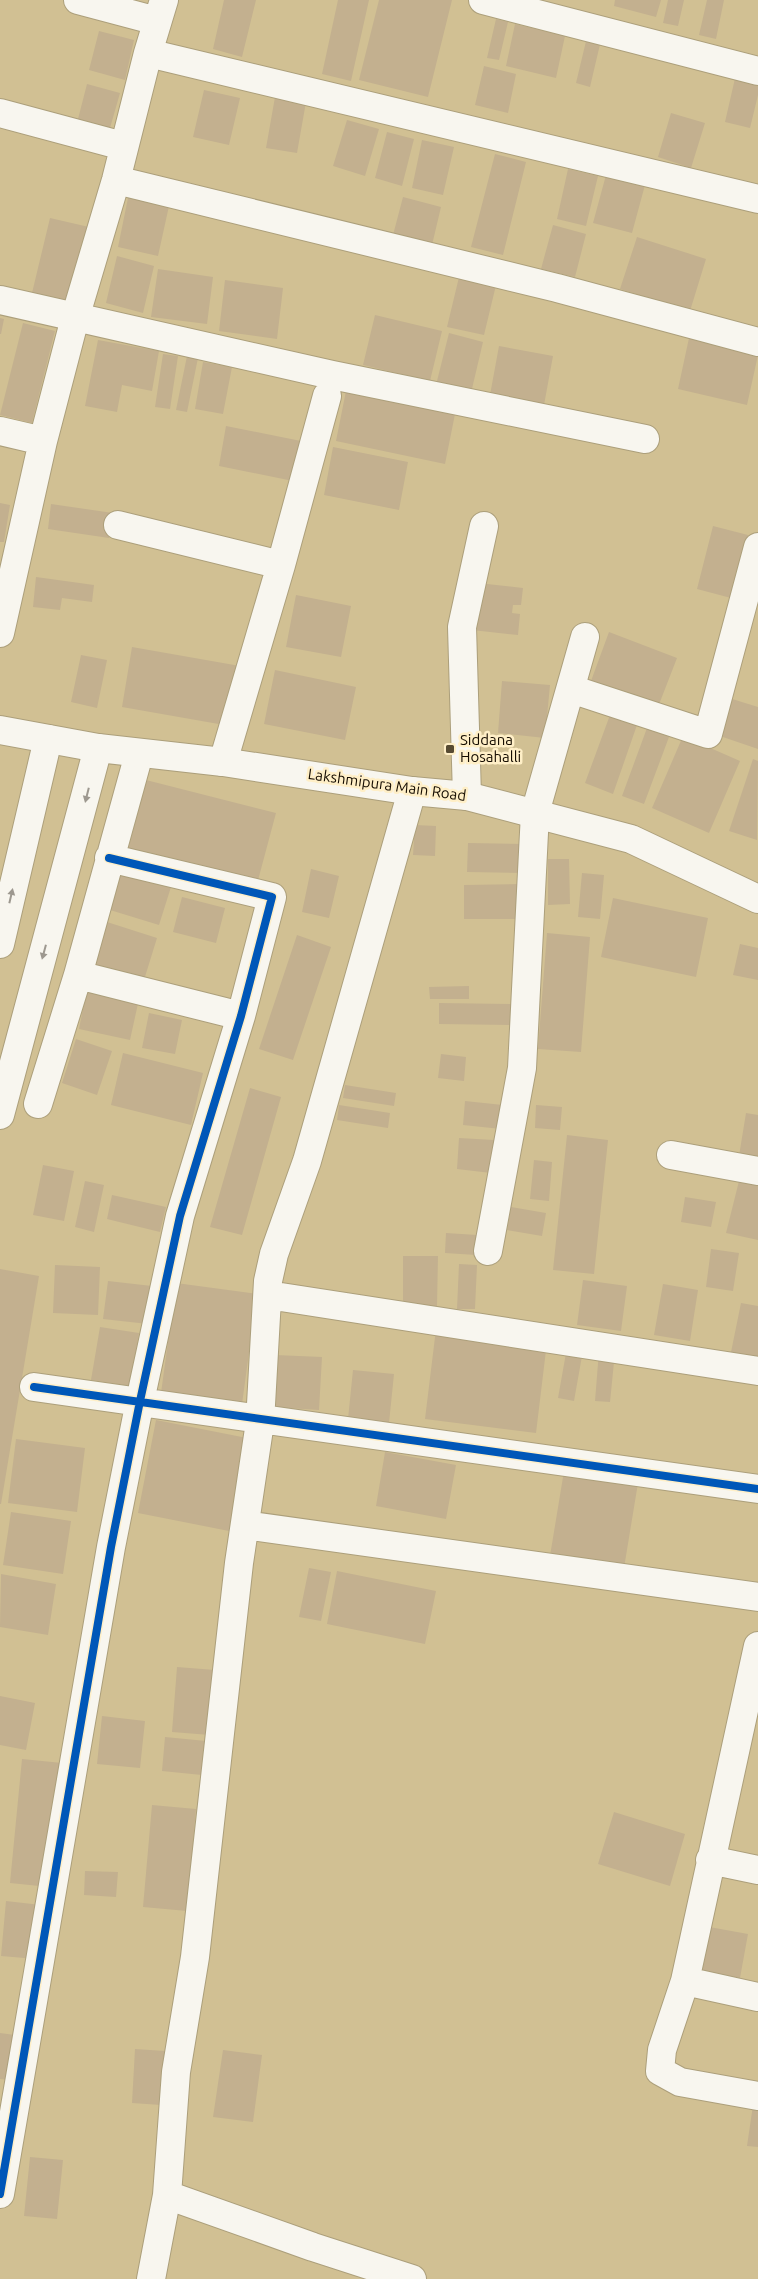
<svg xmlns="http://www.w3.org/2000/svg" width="758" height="2279" font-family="Ubuntu,sans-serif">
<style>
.building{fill:#c3b08f}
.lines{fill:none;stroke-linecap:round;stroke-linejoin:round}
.minor-casing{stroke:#ac9f7b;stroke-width:30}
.major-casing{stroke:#ac9f7b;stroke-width:30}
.minor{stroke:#f8f6ef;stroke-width:28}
.major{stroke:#f8f6ef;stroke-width:28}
.cycleway-casing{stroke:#ffefc7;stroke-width:11}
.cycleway{stroke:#0057b8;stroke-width:8}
.oneway{fill:#9d988f}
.poi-dot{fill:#574b33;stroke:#ffefc7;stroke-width:2}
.labels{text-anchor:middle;stroke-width:5;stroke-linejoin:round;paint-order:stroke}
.poi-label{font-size:15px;fill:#150c00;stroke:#ffefc7;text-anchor:start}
.street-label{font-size:15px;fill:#150c00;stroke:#ffefc7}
</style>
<rect width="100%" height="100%" fill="#d1c093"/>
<!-- building -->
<path class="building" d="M224,0H256L242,57L213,49Z
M338,0H369L351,81L322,74Z
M379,0H452L428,97L359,80Z
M615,0H661L656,17L614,6Z
M668,0H684L678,26L663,23Z
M707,0H724L716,39L699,35Z
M496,19L508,22L499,60L487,58Z
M515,24L565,36L556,78L506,66Z
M99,31L134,40L125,80L89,70Z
M587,37L601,40L590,87L576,83Z
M484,66L516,74L508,113L475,105Z
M736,74L758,80V95L750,128L725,122Z
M87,84L120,93L110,128L78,119Z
M204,90L240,98L229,145L193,137Z
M275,97L306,102L297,153L266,148Z
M671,113L705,123L691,168L658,157Z
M347,120L379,129L365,176L333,166Z
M387,132L414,139L402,186L375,178Z
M422,140L454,147L443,195L412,188Z
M495,154L526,162L503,255L471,247Z
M568,169L598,176L586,226L557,219Z
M606,175L645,185L632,233L593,223Z
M403,197L441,207L432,245L393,235Z
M128,198L169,206L158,256L118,247Z
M50,218L89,227L71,303L32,293Z
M553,225L586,234L575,277L541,269Z
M637,237L706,259L690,311L620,289Z
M117,256L154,266L143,313L106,303Z
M158,269L213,277L207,324L151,317Z
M460,273L497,281L484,335L447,327Z
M225,280L283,288L277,339L219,331Z
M375,315L442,331L430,381L363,365Z
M0,318L4,319L1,334H0Z
M23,323L55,331L32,423L0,415Z
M449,333L483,342L471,393L436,385Z
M689,338L758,355L747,405L678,389Z
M98,340L159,351L152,391L122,385L117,412L85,406Z
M499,346L553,356L544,405L490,395Z
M163,354L178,356L170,409L155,407Z
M187,356L198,358L187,412L176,410Z
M203,362L232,367L223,414L195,409Z
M347,386L456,409L445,464L336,441Z
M226,426L301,441L293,481L219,466Z
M333,447L408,462L399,510L324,495Z
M0,503L10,505L4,542H0Z
M51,504L113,513L109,538L48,529Z
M713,526L748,535L731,598L697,589Z
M36,577L94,585L92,602L62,598L60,610L33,607Z
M478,583L523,588L521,605H513L512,613L520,614L518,635L472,630Z
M296,595L351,606L341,657L286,647Z
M609,632L677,658L658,707L591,681Z
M132,647L240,666L230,726L122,707Z
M81,655L107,660L97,708L71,702Z
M275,670L356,687L345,740L264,724Z
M502,681L550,685L545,738L498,733Z
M729,698L758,707V749L717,735Z
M610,715L637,725L613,794L585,783Z
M647,728L669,737L644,804L622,796Z
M683,736L740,761L709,833L652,808Z
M753,759L758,761L757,840L729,831Z
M146,780L276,813L257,884L128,850Z
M415,825L436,826L435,856L413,855Z
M468,843L527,844V873L467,872Z
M548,859H569L570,904L548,905Z
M311,869L339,876L329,918L302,912Z
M121,872L171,887L159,925L110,910Z
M582,873L604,875L600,919L578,917Z
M522,884V919H464V885Z
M182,897L225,908L216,943L173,932Z
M613,898L708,918L696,977L601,957Z
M107,922L157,938L144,980L94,964Z
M547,933L590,937L581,1052L538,1049Z
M297,935L331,947L293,1060L259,1049Z
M740,944L758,948V980L733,975Z
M469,986V999H430L429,987Z
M87,988L139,999L130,1040L79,1029Z
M439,1003L516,1004V1025L439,1024Z
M149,1013L182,1020L175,1054L142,1048Z
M76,1039L112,1051L97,1095L62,1083Z
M123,1053L203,1073L191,1125L111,1105Z
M441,1054L466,1057L464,1081L438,1078Z
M345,1085L396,1093L394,1106L343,1098Z
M250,1088L281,1097L242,1235L210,1227Z
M465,1101L503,1105L501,1129L463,1125Z
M339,1105L390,1113L388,1128L337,1120Z
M536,1105L562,1107L560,1130L535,1128Z
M746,1113L758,1115V1158L739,1156Z
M567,1135L608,1140L594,1274L553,1270Z
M459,1138L494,1140L491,1173L457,1169Z
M534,1160L552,1162L549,1201L530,1199Z
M43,1165L74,1171L64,1221L33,1215Z
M740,1177L758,1181V1240L726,1233Z
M85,1181L104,1185L94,1232L75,1227Z
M112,1195L166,1207L160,1232L107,1219Z
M685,1197L716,1202L711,1227L681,1222Z
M511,1207L546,1213L542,1236L507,1230Z
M446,1233L477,1235L476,1255L445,1253Z
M711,1249L739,1253L733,1291L706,1287Z
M403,1256H438L437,1306L403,1305Z
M459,1264L477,1265L475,1309H457Z
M55,1265L100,1267L98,1315L53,1313Z
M0,1269L39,1276L1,1504H0Z
M583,1280L627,1286L621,1331L577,1325Z
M108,1281L152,1286L148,1324L103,1319Z
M176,1283L257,1294L242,1404L161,1393Z
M663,1284L698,1290L690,1341L654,1335Z
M741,1303L758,1306V1363L730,1357Z
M100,1327L139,1333L130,1386L91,1380Z
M436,1329L547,1342L536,1433L425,1419Z
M599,1351L615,1352L610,1402L595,1401Z
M566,1353L582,1356L574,1401L558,1398Z
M275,1355L322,1357L319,1410L272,1407Z
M353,1370L394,1374L389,1423L348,1419Z
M156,1420L247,1438L229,1531L138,1513Z
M16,1439L85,1448L77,1512L8,1503Z
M385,1452L456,1465L446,1519L376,1506Z
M564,1471L638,1483L624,1568L550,1556Z
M11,1512L71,1521L63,1574L3,1565Z
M309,1568L331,1572L321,1621L299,1617Z
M337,1571L436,1591L425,1644L327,1624Z
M1,1574L56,1584L48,1635L0,1627Z
M177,1667L215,1670L210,1735L172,1732Z
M0,1696L35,1703L26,1750L0,1745Z
M102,1716L145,1721L140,1768L97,1764Z
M165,1737L206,1741L202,1775L162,1771Z
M22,1759L62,1763L49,1887L10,1883Z
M152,1805L196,1809L187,1911L143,1907Z
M614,1812L685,1834L670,1886L598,1864Z
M85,1871L118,1872L116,1897L84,1895Z
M6,1901L41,1905L36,1959L1,1956Z
M704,1926L748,1934L740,1978L696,1970Z
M0,2033L15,2035L10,2080L0,2079Z
M135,2049L165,2051L161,2105L132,2103Z
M223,2050L262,2055L253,2122L213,2117Z
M753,2105L758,2106V2147L747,2146Z
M30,2157L63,2160L57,2219L24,2216Z"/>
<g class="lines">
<!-- minor casing -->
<g class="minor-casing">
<path id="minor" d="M78,0L157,21
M483,0L758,71
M148,53L758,199
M0,113L123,146
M116,180L557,288L758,342
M0,300L332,375L645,439
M0,431L43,441
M118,525L281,565
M0,633L43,441L75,318L116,180L148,53L164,0
M571,689L708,734L758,547
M139,754L78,975L241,1016
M223,762L281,565L327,396
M467,796L462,627L484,526
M0,944L48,739
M38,1104L78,975
M0,1115L98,748
M671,1155L758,1171
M488,1251L522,1068L535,813L585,637
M268,1295L758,1371
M34,1387L758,1489
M245,1525L758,1597
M710,1860L758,1870
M685,1981L758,1646
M758,1997L685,1981L662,2050L660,2071L680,2082L758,2096
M0,2194L111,1547L140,1401L180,1216L241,1016L272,897L109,858
M167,2195L176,2072L195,1957L239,1563L260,1422L268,1281L274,1254L307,1161L412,791
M151,2279L167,2195L313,2247L412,2279"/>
</g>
<!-- major casing -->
<g class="major-casing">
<path id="major" d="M0,730L98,748L223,762L412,791L467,796L631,839L758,899"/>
</g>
<!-- minor -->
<use href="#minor" class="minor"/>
<!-- major -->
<use href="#major" class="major"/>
<!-- cycleway casing -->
<g class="cycleway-casing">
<path id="cycleway" d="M34,1387L758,1489
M0,2194L111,1547L140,1401L180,1216L241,1016L272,897L109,858"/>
</g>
<!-- cycleway -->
<use href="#cycleway" class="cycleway"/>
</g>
<!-- one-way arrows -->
<defs><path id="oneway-solid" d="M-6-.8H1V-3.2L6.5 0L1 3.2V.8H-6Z" transform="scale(1.25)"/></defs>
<g class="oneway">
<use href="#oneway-solid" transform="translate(87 795) rotate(104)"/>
<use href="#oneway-solid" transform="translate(11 896) rotate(-77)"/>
<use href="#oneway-solid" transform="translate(44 952) rotate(105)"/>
</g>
<!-- markers -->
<rect class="poi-dot" x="445" y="744" width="10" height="10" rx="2.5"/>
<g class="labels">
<!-- poi labels -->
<g class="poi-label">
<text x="460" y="745">Siddana<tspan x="460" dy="17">Hosahalli</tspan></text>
</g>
<!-- street labels -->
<g class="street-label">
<text transform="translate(387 785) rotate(8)" y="5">Lakshmipura Main Road</text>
</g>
</g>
</svg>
